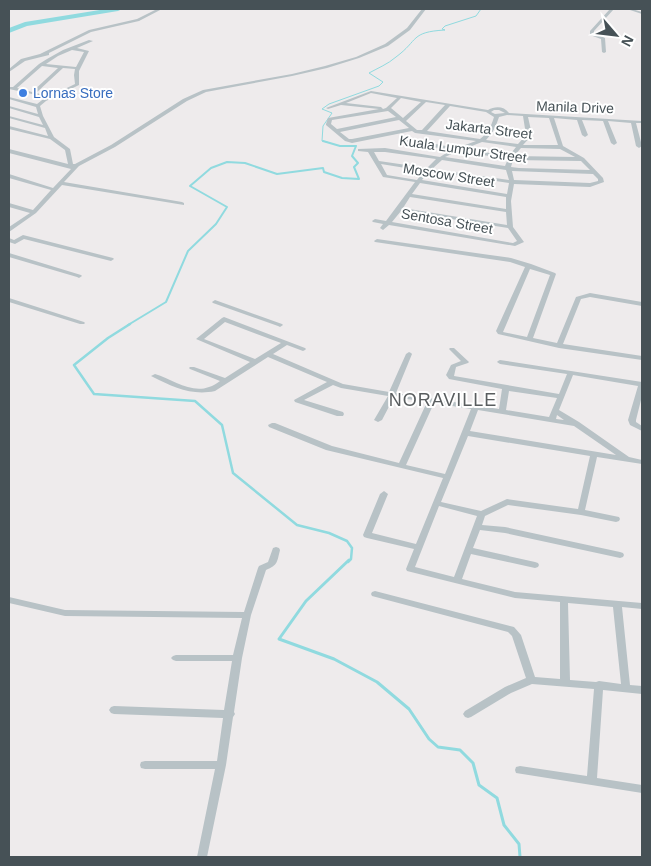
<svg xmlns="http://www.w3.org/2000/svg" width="651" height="866" font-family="Arial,sans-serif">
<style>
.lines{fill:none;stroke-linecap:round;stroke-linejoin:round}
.stream-far3{stroke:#90dadf;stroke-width:1}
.stream-far2{stroke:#90dadf;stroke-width:2}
.stream-far1{stroke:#90dadf;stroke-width:2.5}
.stream{stroke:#90dadf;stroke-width:3}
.river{fill:#90dadf;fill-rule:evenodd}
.minor{fill:#b8c2c6;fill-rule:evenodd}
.shop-dot{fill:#3f7fe0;stroke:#fff;stroke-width:2}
.labels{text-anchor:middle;stroke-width:4;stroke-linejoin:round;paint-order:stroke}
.far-shop-label{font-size:14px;fill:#366cbe;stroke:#fff;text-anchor:start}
.far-street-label{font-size:14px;fill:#465156;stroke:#fff}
.neighbourhood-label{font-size:18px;letter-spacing:1px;fill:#595d5f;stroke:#fff}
</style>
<rect width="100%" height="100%" fill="#eeebec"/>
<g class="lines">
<!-- stream-far3 -->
<path class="stream-far3" d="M327,142L322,141L323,126L332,113L322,109L329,104L379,86L383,82L369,73C378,68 388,64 396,57C419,40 410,32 445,30L442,29L445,26L476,16L481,9"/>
<!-- stream-far2 -->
<path class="stream-far2" d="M128,325L166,302L188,251L216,224L227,207L190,186L211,168L227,162L245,163L277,174L323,168L324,172L342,178L359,179L354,167L358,163L352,156L356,146H340L323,141"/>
<!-- stream-far1 -->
<path class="stream-far1" d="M130,324L108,338L74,365L94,394L195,401L222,425L233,473L297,525L329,533L347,541L352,548L351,559L348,562"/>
<!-- stream -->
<path class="stream" d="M349,560L306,601L279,639L334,659L377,682L409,709L429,739L438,747L460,750L473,763L479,785L497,798L504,825L519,844L520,857"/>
<!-- river -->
<path class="river" d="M106,9H122L118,11L27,26L9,33V28L25,22Z"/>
<!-- minor -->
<path class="minor" d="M157,9H162L139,21L91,32L49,53V55L25,61L9,72V69L21,59L40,54L89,30L137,19Z
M422,9H426L410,30L388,46L359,58L327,68L292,76L206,92L187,101L115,147L79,166L64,182L182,202L184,203V205L62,185L36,213L9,232V227L30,213L9,207V203L33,210L51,190L9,178V174L53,188L71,169L9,153V149L68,164L65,150L50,139L9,129V126L48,136L45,128L9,118V116L43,125L39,117L9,108V106L38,114L36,107L9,99V97L37,104L46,97L9,89V87H13L39,64L47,59L63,50L89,40L93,41L77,48L89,51L79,71V85L46,101L40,106L43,116L54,137L70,149L73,164H75L111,145L183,99L203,90L292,74L325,66L356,57L385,44L407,28ZM72,50L84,52L76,67L46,64L58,56ZM42,66L58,68L32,92L17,88ZM63,68L75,69L74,75L75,84L73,85L50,96L36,93Z
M610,9H614L594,31V33L605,38L606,52L604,53L602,52L601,39L590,35V31Z
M627,9H632L642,12V14Z
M371,91L488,110C495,106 504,106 509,113L642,121V123H636L642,146L639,148L636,146L631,123L608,121L617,143L614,145L611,143L603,121L582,120L588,135L585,137L582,135L577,120L554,118L563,146L584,158L603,178L604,182L590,187L514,184L511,201L513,227L524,242L515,246L389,225L383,230L380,228L383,224L373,222L372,221L375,219L386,221L415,182L383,177L368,152L358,151V149L385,148L440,157L451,150L408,143L405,141L408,139L457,148L476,141L415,133L412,131L352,143L345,141L326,125V124L328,118L379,109L341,105L328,109L326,108ZM371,93L397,98L386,108L383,109L381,107L346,103ZM401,98L421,102L403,118L391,108ZM426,102L445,105L422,130H417L406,121ZM450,106L486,112L494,117C491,127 488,133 480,139L427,131ZM494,110H499L505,113L495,114L491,112ZM388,111L396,117L337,129L331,124L332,120ZM507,115L523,116L526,135L518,144L486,140C493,133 496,126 499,117ZM528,117L549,118L558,145H523L532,135ZM399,120L409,128L352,139H349L340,132ZM482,142L516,147L509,156L464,149ZM521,148L560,149L575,157L514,156ZM458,151L508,159L505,166L445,157ZM374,152H385L436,159L427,168L379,161ZM442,160L506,170L509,180L432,169ZM513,160L581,161L590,170L519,168L511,167ZM381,164L424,171L417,180L387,175ZM429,171L509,183L507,194L422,180ZM512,171L593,174L598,179V181L590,183L514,180ZM420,183L506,197V209L412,194ZM410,197L506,212L507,225L403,208ZM401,211L508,228L517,241L513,243L392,222Z
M23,235L113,258L114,259L111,261L24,239L15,244L9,242V238L14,240Z
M377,239L511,258L531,264L555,273L556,274L533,338L557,343L576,297L590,293L642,302V306L590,297L581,299L563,344L642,356V360L559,348L498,334L496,331L525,267L510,262L375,242L374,241ZM530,269L550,275L527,337L503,332Z
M9,253L81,275L82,276L79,278L77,277L9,257Z
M9,298L84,322L85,323L84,324H80L9,302Z
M215,300L282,324L283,325L280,327L278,326L213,303L212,302Z
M224,317L305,348L306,349L305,350L303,351L287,345L273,354L343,384L389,392L406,354L409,352L411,353L412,354L396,393L499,409L502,389L449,379L446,375L451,365L461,361L449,349L450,348H454L469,362L468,363L456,367L454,376L559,394L567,374L500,364L497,362L498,361L500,360L642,382V396L636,420V422L642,426V431L630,425L628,420L638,386L573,375L559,410L579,422L629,457L642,460V464L597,457L585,510L619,517L620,519L619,521L616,522L581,515L508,505L485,516L482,525L505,527L620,552L623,553L624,555L623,557L620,558L505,533L480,530L473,548L535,562L538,563L539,565L538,567L535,568L471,554L462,579L515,592L642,603V609L622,607L630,685L642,686V694L603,690L597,778L642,785V793L516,773L515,770L516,767L520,766L587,776L594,689L532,684L511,693L471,717L468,718L465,717L463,714L465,711L505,687L526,678L512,636L508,632L372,596L371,594L372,592L375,591L514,627L521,635L535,677L560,679V602L515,598L407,571L406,569L414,549L367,538L364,537L363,535L380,494L384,491L388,494L372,533L416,544L443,478L326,450L269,427L268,425L272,423H275L332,446L399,463L427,402L394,397L382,420L378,422L374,420L388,396L341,388L333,385L304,400L343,412L344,414L343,416H337L295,402L294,400L327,382L268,357L215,391C192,396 173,387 153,377L151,376L155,374C172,379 191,394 209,387C213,386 217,383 220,381L190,369L189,368L190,367H194L225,378L250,362L196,339L222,318ZM225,322L281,343L255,359L204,339ZM509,391L557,398L549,417L506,410ZM434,403L471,409L445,474L406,465ZM478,410L574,426L616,455L470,431ZM557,415L564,420L556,419ZM468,436L590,456L578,509L507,499L481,511L441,502ZM439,506L477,516L454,577L415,567ZM568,603L613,607L621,684L599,681L596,682L570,680Z
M276,547L279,548L280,550C277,562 278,565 266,570L251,615L242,658L234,712L235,714L233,717L226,765L207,857H197L215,769H145L141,768L140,765L141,762L145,761H217L223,718L114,714L111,713L109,710L111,707L114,706L224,710L232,661H176L173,660L171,658L173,656L176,655H233L242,618L65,616L9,603V597L65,610L244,612L258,568L259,566L268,562L273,548Z"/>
</g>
<!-- markers -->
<circle class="shop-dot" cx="23" cy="93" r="5"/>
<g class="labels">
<!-- far-shop labels -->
<g class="far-shop-label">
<text x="33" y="98">Lornas Store</text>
</g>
<!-- far-street labels -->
<g class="far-street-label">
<text transform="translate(575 107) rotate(2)" y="5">Manila Drive</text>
<text transform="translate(489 129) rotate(7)" y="5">Jakarta Street</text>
<text transform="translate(463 149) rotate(8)" y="5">Kuala Lumpur Street</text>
<text transform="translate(449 175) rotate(9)" y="5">Moscow Street</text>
<text transform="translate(447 221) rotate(10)" y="5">Sentosa Street</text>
</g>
<!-- neighbourhood labels -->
<g class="neighbourhood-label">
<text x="443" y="406">NORAVILLE</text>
</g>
</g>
<!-- border -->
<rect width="651" height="866" fill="none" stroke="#465156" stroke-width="20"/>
<!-- north arrow -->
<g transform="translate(616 35) rotate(118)" stroke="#ffffff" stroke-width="4" paint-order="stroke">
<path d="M0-4L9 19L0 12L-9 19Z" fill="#465156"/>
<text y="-8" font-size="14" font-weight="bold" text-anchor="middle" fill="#465156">N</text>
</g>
</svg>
